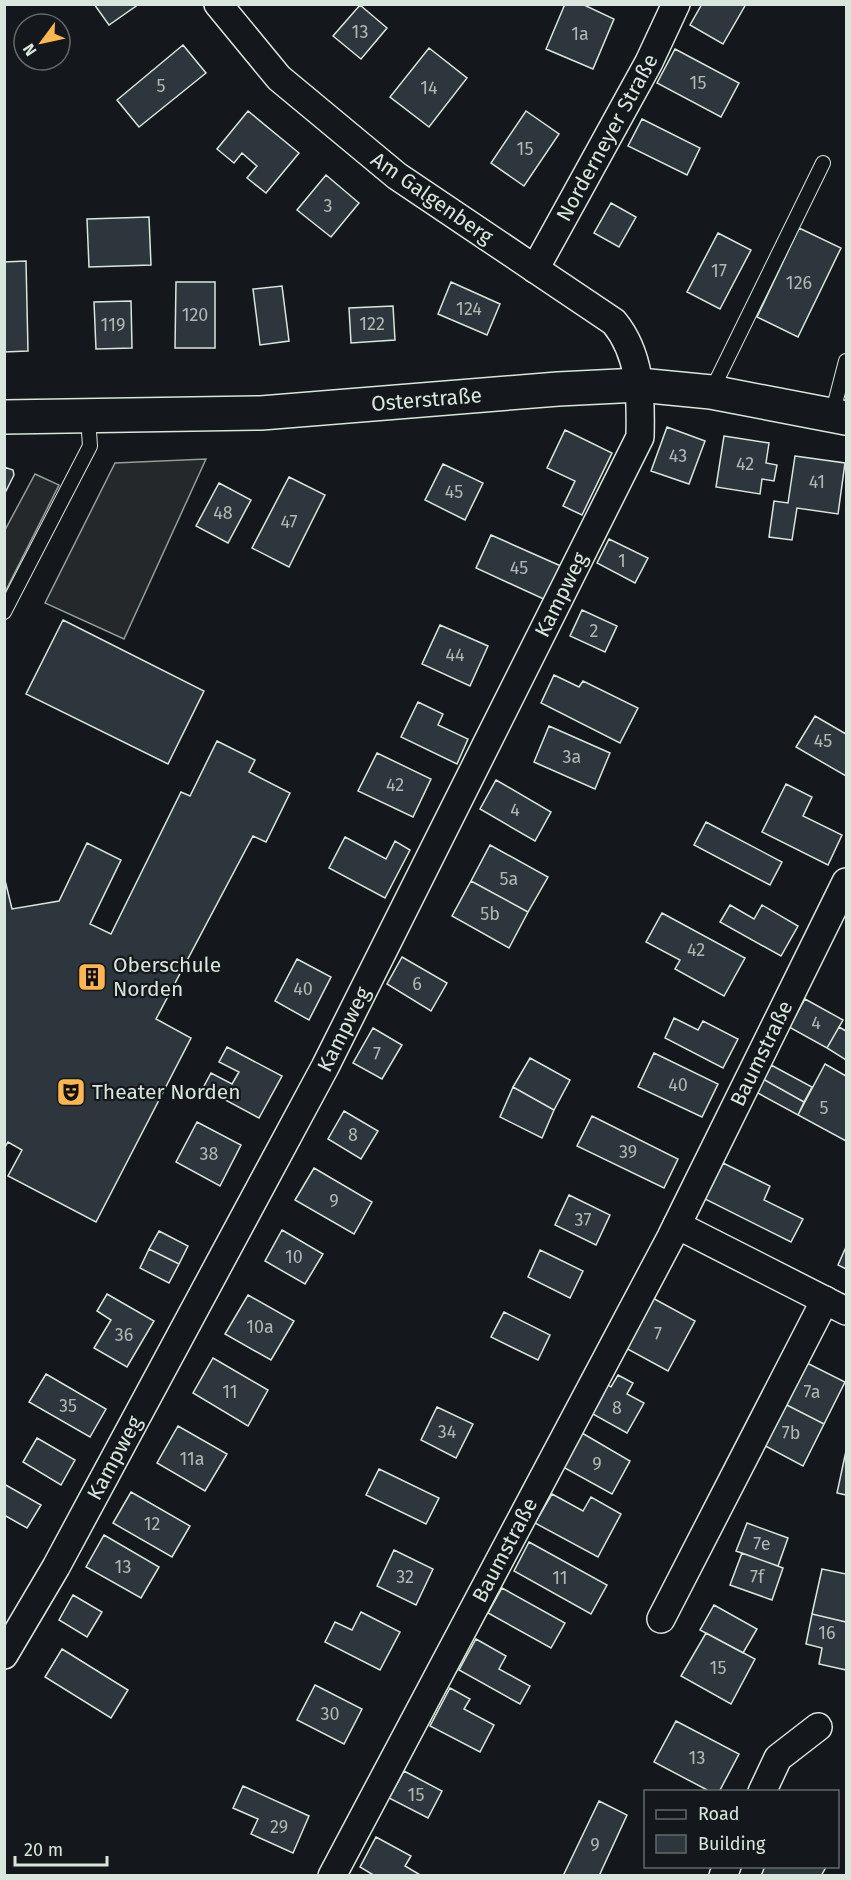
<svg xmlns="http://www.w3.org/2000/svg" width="851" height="1880" font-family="'Fira Sans',sans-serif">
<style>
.parking{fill:#24282b;stroke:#939e99;stroke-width:1.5}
.building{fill:#2c363c;stroke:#d8e6dc;stroke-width:1.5}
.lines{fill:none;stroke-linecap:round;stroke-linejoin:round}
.service-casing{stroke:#d8e6dc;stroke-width:16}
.minor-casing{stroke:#d8e6dc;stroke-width:30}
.tertiary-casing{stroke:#d8e6dc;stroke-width:36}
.service{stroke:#14181c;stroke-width:14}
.minor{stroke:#14181c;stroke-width:27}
.tertiary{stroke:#14181c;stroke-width:33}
.labels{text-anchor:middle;stroke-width:4.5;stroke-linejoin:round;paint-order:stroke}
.number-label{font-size:18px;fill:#adbab4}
.street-label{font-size:21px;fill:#d8e6dc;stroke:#14181c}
.poi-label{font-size:21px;fill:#d8e6dc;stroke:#14181c;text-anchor:start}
</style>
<rect width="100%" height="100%" fill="#14181c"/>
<!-- parking -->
<path class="parking" d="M206,459L124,639L45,603L115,463Z
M35,474L59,485L5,592V530Z"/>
<!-- building -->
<path class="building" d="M94,4H139L109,25Z
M565,4H582L614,19L593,69L546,49Z
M702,4H746L723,44L690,25Z
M360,5L387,28L361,59L333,36Z
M183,45L206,73L139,127L117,100Z
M429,48L467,78L429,127L390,97Z
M675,49L739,83L721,117L657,83Z
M248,111L299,153L266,193L247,178L257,166L242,153L234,163L217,149Z
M526,111L559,134L524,186L491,163Z
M642,119L700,148L687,175L628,146Z
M326,175L359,203L331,237L297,210Z
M611,203L636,217L619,247L594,233Z
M149,217L151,265L89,267L87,219Z
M799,228L841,248L798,337L757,317Z
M718,233L751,250L720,309L687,292Z
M26,261L28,351L4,352V262Z
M176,282H215V348H175Z
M451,282L500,304L487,335L438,314Z
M282,286L289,341L260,345L253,289Z
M131,301L132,348L96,349L94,302Z
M393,306L395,340L351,343L349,308Z
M667,427L705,441L689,484L651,471Z
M565,430L612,453L582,515L563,506L575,481L547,468Z
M724,436L769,443L766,463L777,465L774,481L762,479L760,494L716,487Z
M795,456L845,463L838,514L797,508L792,540L769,537L774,501L788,503Z
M443,464L483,483L465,520L425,500Z
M4,467L13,470L14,475L4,495Z
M289,477L325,495L289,567L252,548Z
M219,483L251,500L228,543L196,526Z
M491,535L563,567L548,601L476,568Z
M609,539L648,558L635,583L597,563Z
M582,610L617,626L605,652L570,636Z
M63,620L204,691L168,764L26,694Z
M440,625L488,646L470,686L422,664Z
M554,675L579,687L583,681L638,708L620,743L541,703Z
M418,702L443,714L438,725L468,739L457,764L401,737Z
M815,716L846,734V776L796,747Z
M549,726L610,753L595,789L534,762Z
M217,741L255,760L249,772L290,793L266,842L253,836L156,1019L191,1038L96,1222L8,1176L22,1150L8,1142L4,1149V876L12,909L59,901L87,843L121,860L90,924L111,934L181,792L190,796Z
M377,753L431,779L413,817L358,791Z
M496,780L551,812L535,841L480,809Z
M786,784L812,797L803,816L842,835L828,865L762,832Z
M706,822L782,862L770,885L694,845Z
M345,837L386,859L395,841L410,850L385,898L329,868Z
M490,845L548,877L528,912L471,881Z
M471,881L528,912L509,948L452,916Z
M730,905L754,919L762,905L798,926L781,956L720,922Z
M662,913L745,958L724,996L675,969L680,960L646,942Z
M402,957L447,983L431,1011L387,984Z
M297,959L331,977L309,1020L275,1001Z
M805,999L843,1020L827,1048L789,1027Z
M674,1018L698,1030L703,1021L738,1039L723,1068L665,1038Z
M839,1027L846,1031V1060L827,1048Z
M373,1028L402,1045L382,1079L353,1063Z
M227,1047L282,1076L259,1118L203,1088L211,1073L232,1084L239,1072L219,1062Z
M654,1053L718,1084L702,1117L638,1087Z
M530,1058L570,1080L554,1110L513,1087Z
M825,1064L846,1076V1141L798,1115Z
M771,1065L812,1087L804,1102L763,1079Z
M763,1079L804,1102L798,1115L756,1092Z
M513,1087L554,1110L542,1138L500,1117Z
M344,1111L378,1131L361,1159L328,1139Z
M592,1116L678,1159L664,1188L577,1146Z
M197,1122L241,1145L220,1186L176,1162Z
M723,1163L770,1186L764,1200L803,1219L791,1242L705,1199Z
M314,1168L372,1202L354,1234L295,1200Z
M569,1195L610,1215L596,1245L555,1225Z
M282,1230L323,1254L305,1284L265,1261Z
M159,1231L188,1246L179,1264L149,1249Z
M846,1247V1269L838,1265Z
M149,1249L179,1264L169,1283L140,1268Z
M540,1250L583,1271L570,1298L528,1277Z
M107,1294L154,1321L127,1367L94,1348L111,1320L97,1311Z
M248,1295L294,1321L271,1360L225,1334Z
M649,1296L695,1321L668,1371L622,1346Z
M504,1312L550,1335L538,1360L491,1337Z
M213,1358L268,1390L248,1426L193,1393Z
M799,1359L845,1382L824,1424L779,1401Z
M46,1374L106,1409L90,1437L29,1402Z
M618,1375L633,1383L627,1394L644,1403L627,1433L591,1413L607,1384L611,1387Z
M779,1401L824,1424L803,1466L758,1442Z
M437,1407L473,1424L456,1458L421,1440Z
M178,1426L227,1454L205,1491L157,1463Z
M582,1433L630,1461L612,1494L563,1467Z
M37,1438L75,1460L61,1485L23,1462Z
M846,1451V1495L837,1493Z
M379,1469L439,1498L426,1524L366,1495Z
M4,1484L41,1505L27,1528L4,1515Z
M131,1492L190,1526L172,1557L113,1523Z
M552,1494L583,1511L591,1497L621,1514L598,1557L535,1523Z
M747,1523L788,1538L778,1566L736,1551Z
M104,1535L159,1567L141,1598L86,1567Z
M529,1542L607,1585L591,1614L514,1571Z
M394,1550L433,1569L416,1605L377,1586Z
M742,1553L783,1568L772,1600L730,1585Z
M822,1569L846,1574V1622L812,1614Z
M502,1588L565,1623L551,1648L488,1613Z
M73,1595L102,1612L87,1637L59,1620Z
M714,1605L757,1629L743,1653L700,1630Z
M361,1612L400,1632L380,1670L325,1642L335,1622L352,1630Z
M812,1614L846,1622V1670L819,1664L822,1648L806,1644Z
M706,1633L755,1659L731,1704L681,1676Z
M476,1639L506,1656L499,1669L530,1686L520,1704L459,1670Z
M62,1649L128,1690L111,1718L45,1677Z
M315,1685L362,1709L344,1744L297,1720Z
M450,1688L470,1699L464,1709L494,1725L480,1752L430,1726Z
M676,1721L739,1754L719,1792H711L654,1762Z
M404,1771L442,1791L428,1818L389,1798Z
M243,1786L309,1816L293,1853L251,1834L258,1819L233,1808Z
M599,1801L627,1815L599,1876H563Z
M376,1837L411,1856L405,1866L422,1876H375L360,1867Z
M765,1866H824L826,1867L821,1876H761Z"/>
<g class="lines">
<!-- service casing -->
<g class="service-casing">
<path id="service" d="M711,392L823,163
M832,415L846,361
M4,612L90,446L88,417"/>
</g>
<!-- minor casing -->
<g class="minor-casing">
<g id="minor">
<path id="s1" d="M535,269L649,62L676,4"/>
<path d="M677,1225L846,1311"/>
<path d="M661,1619L825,1300"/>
<path id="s2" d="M4,1655L56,1567L325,1067L640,437C641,396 641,355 614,322L397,176L279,78L218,4"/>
<path d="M762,1792L778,1758L818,1727"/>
<path id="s3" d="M332,1876L671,1237L846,882"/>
<path d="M723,1876L727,1866"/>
</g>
</g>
<!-- tertiary casing -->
<g class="tertiary-casing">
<g id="tertiary">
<path id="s4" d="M4,417L261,413L558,389L639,385L711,392L846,418"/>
</g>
</g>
<!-- service -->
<use href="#service" class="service"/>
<!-- minor -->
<use href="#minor" class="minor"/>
<!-- tertiary -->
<use href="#tertiary" class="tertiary"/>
</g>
<!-- icons -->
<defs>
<g id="building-square" transform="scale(1.5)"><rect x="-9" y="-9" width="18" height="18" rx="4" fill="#ffb74d" stroke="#14181c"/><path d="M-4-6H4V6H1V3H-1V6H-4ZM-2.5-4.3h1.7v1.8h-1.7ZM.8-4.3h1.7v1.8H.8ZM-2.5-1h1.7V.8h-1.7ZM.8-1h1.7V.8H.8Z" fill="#111"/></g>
<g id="theatre-square" transform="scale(1.5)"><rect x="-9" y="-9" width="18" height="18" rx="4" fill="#ffb74d" stroke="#14181c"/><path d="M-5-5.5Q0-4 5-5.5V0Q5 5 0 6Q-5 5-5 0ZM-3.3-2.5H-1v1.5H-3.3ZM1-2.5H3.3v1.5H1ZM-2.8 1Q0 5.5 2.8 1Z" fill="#111"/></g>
</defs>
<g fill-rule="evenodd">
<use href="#building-square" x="92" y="977"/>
<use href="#theatre-square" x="71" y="1092"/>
</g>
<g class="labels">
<!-- number labels -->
<g class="number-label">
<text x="360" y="38">13</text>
<text x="580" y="40">1a</text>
<text x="698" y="89">15</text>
<text x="161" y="92">5</text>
<text x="429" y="94">14</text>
<text x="525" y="155">15</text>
<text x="328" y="212">3</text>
<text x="719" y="277">17</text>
<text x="799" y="289">126</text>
<text x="469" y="315">124</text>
<text x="195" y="321">120</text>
<text x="372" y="330">122</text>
<text x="113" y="331">119</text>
<text x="678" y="462">43</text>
<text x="745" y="470">42</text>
<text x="817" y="488">41</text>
<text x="454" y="498">45</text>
<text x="223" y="519">48</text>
<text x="289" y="528">47</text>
<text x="622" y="567">1</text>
<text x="519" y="574">45</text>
<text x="594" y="637">2</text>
<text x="455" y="661">44</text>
<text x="823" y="747">45</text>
<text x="572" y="763">3a</text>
<text x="395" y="791">42</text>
<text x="515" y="816">4</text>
<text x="509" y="885">5a</text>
<text x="490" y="920">5b</text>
<text x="696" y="956">42</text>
<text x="417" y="990">6</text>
<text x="303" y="995">40</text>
<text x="816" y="1029">4</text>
<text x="377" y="1060">7</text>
<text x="678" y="1091">40</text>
<text x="824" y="1114">5</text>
<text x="353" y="1141">8</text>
<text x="628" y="1158">39</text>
<text x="209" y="1160">38</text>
<text x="334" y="1207">9</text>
<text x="583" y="1226">37</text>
<text x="294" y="1263">10</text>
<text x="260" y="1333">10a</text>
<text x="658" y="1340">7</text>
<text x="124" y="1341">36</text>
<text x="230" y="1398">11</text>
<text x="812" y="1398">7a</text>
<text x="68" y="1412">35</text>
<text x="617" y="1414">8</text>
<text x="447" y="1438">34</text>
<text x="791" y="1439">7b</text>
<text x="192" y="1465">11a</text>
<text x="597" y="1470">9</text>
<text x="152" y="1530">12</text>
<text x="762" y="1550">7e</text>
<text x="123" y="1573">13</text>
<text x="405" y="1583">32</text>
<text x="757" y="1583">7f</text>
<text x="560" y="1584">11</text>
<text x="827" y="1639">16</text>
<text x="718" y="1674">15</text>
<text x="330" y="1720">30</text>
<text x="697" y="1764">13</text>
<text x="416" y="1801">15</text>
<text x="279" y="1833">29</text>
<text x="595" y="1851">9</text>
</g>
<!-- street labels -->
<g class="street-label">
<text dy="7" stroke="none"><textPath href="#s1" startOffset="150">Norderneyer Straße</textPath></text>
<text transform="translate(432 198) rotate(35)" y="7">Am Galgenberg</text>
<text dy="7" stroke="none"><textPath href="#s4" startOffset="423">Osterstraße</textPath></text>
<text dy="7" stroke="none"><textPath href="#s2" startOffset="1198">Kampweg</textPath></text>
<text dy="7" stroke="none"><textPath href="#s2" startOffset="712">Kampweg</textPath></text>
<text dy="7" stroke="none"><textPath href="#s3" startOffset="928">Baumstraße</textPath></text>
<text dy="7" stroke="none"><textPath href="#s2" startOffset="226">Kampweg</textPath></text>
<text dy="7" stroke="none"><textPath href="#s3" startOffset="369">Baumstraße</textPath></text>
</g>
<!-- poi labels -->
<g class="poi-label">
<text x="113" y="972">Oberschule<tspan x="113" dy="24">Norden</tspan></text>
<text x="92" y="1099">Theater Norden</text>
</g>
</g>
<!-- border -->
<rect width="851" height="1880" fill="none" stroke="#d8e6dc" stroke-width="12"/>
<!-- legend -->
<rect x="644" y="1790" width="195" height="78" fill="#14181c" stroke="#626a69" stroke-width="1.5"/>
<rect x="656" y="1810" width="30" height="9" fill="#14181c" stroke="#626a69" stroke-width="1.5"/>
<text x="698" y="1820" font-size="18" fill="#d8e6dc">Road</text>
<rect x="656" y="1835" width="30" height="18" fill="#2c363c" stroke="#626a69" stroke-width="1.5"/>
<text x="698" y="1850" font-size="18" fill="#d8e6dc">Building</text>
<!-- north arrow -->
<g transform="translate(42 42) rotate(237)"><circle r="28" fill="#14181c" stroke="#626a69" stroke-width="1.5"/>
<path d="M0-4.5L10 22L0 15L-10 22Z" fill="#ffb74d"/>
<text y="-9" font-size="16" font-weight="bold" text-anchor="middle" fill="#d8e6dc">N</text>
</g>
<!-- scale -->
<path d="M15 1856v9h92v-9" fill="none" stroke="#d8e6dc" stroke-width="3"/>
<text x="24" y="1856" font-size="18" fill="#d8e6dc" stroke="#14181c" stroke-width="4.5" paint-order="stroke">20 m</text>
</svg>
